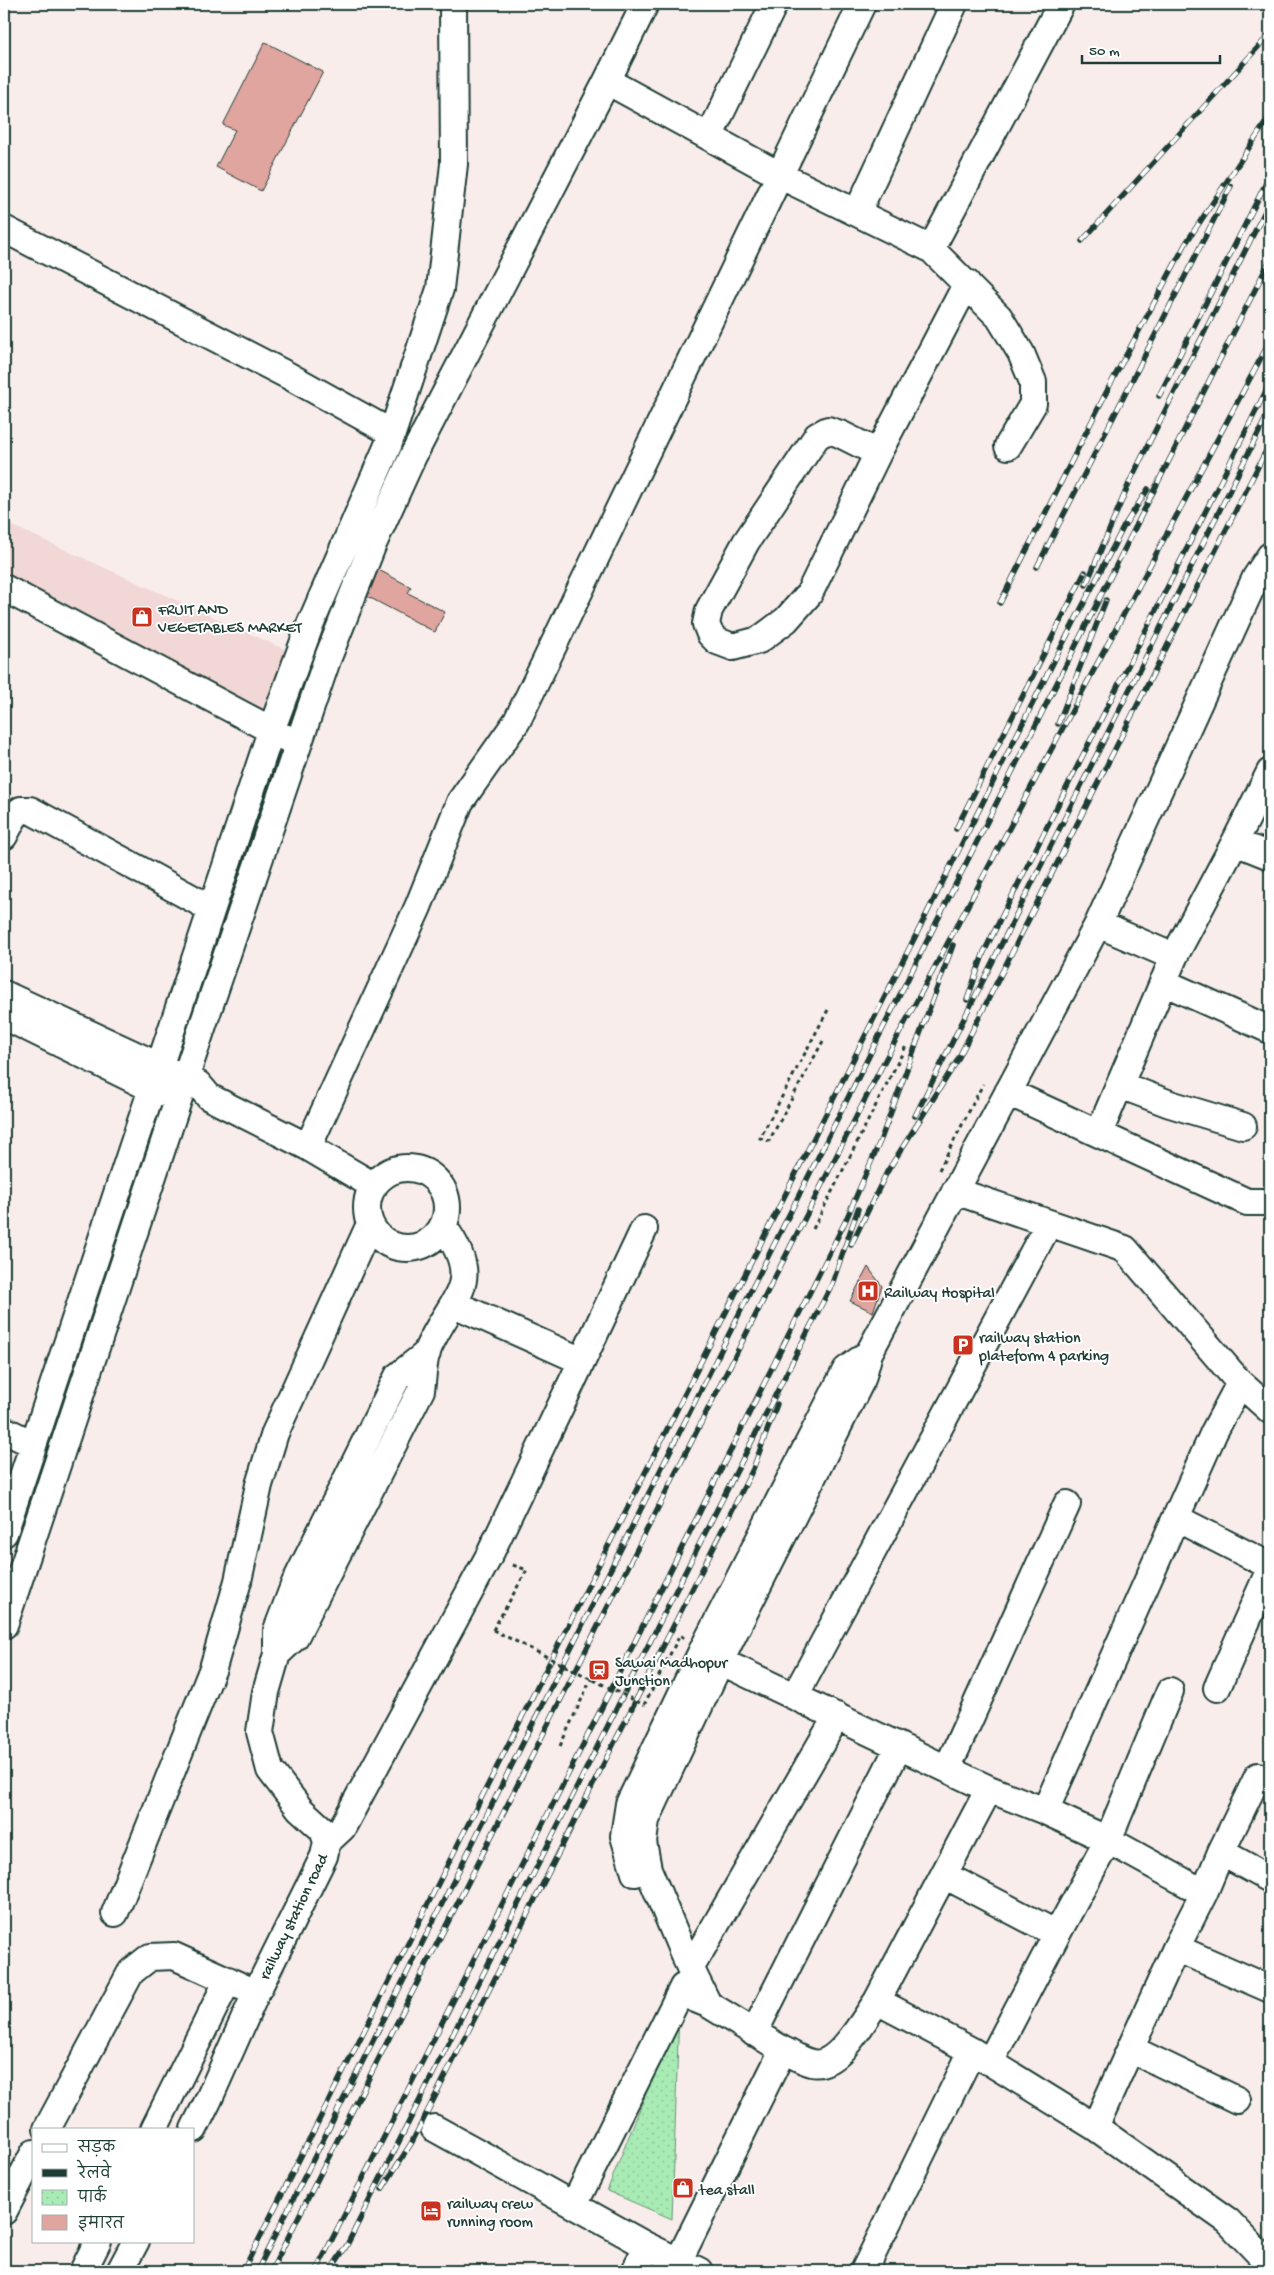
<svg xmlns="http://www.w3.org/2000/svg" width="1274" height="2275" font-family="'Gochi Hand','Playpen Sans Deva',sans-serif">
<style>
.built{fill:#f1d7d5}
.park{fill:url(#park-dots);stroke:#649474}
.building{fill:#dfa59e;stroke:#1f3d34}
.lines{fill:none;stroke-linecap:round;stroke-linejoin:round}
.minor-casing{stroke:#1f3d34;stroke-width:30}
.path{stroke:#1f3d34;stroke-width:3;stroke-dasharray:4 4;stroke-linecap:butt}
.minor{stroke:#fff;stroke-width:26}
.rail-casing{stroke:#1f3d34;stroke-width:5.5}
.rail{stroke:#fff;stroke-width:4;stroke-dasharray:11;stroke-linecap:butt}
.path-bridge{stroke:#1f3d34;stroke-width:3;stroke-dasharray:4 4;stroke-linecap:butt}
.labels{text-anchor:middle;stroke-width:4;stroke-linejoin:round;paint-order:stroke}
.poi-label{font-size:16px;fill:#1f3d34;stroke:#fff;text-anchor:start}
.street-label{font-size:16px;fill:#1f3d34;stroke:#fff}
</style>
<defs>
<pattern id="park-dots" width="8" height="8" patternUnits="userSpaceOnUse" patternTransform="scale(1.25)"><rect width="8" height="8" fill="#a9ebb5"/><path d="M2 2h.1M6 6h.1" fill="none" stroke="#91ca9c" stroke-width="1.8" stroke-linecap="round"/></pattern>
</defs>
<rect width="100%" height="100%" fill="#f9edec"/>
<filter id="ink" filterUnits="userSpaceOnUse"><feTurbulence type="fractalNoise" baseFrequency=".02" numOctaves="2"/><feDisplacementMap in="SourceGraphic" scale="10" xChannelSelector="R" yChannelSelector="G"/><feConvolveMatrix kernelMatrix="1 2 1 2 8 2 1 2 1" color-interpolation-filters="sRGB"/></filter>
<g filter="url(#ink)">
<!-- built -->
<path class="built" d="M4,522L299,656L256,723L4,578Z"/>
<!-- park -->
<path class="park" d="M679,2011L672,2219L607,2191Z"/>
<!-- building -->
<path class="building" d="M265,42L323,72L261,191L216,167L235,130L223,125Z
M373,567L411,587L408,593L445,612L435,632L359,592Z
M868,1267L882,1286L873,1312L850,1301Z"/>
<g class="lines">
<!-- minor casing -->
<g class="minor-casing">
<path id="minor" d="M607,81L779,175L931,249L999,317L1021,353L1033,382V404L1008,446
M709,137L774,4
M857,213L954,4
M4,229L289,376L392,433
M931,249L1061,4
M878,453L840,434L828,430L817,436L746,542L709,610L706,624L710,634L717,641L733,647L759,640L786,620L809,594L878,453L967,283
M4,588L286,738
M4,836L14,817L21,810H30L210,908
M1235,842L1270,772
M1098,924L1174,957L1235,842L1270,856
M1163,982L1270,1030
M4,994L198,1084L209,1097L308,1147L374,1186
M4,1016L153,1089L169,1094
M1120,1085L1170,1104L1243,1126
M1008,1092L1247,1202H1270
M1099,1133L1174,957
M308,1147L418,907L460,802L517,721L862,4
M367 1208a40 40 0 1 1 80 0a40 40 0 1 1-80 0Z
M955,1191L1125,1249L1240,1383L1270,1410
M582,1361L644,1229
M4,1430L33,1444
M1176,1518L1270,1566
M4,1533L271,731L310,625L389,443L440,289L454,164L453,4
M4,1625L204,1022L327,660L373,544L413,456L607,81L645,4
M277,1654L295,1637L421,1390C423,1378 423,1362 427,1351C450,1296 487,1286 443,1226
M720,1661L989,1789L1045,1811L1108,1840L1204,1893
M1217,1688L1270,1569
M795,1696L1049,1223
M947,1769L1067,1504
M1045,1811L1214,1432L1240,1383
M327,1842L342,1828L489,1556L582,1361L454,1304
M1221,1852L1258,1776
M635,1873L624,1836L629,1804L701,1653L846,1370L869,1353
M944,1875L1057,1934L1108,1840L1170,1691
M1270,1879L1221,1852L1204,1893L1176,1948L1270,1989
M115,1913L213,1668L238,1581L259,1485L275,1433L370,1224
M690,1969L837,1716
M877,2001L989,1789
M708,2004L684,1955L648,1869L643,1842L646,1820L727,1647L862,1379L869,1353L1098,924L1256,577L1270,556
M754,2033L899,1746
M1131,2049L1237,2100
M783,2050C792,2054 802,2061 812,2063C838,2069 864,2019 877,2001L972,2051L864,2271
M972,2051L1095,2127L1228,2221L1270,2265
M990,2062L1057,1934
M1095,2127L1176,1948
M434,2128L647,2246L699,2271
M47,2129L131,1972L150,1957L174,1956L256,1993
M154,2129L228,1980
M194,2129L208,2101L256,1993L324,1856L327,1842L323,1830L300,1809L270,1770L260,1732L266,1692L277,1654V1630L295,1583L398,1376L427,1353
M574,2205L683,1987
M4,2211L34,2153
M678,2262L783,2050L708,2004L693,1998
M83,2271L98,2241
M120,2271L136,2241
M635,2271L647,2246"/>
</g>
<!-- path -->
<path class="path" d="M823,1041L769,1141L760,1138L829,1008
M939,1170L983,1084
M813,1229L906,1046
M493,1630L527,1570L510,1564
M644,1705L680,1635L684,1638
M560,1746L591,1679"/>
<!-- minor -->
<use href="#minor" class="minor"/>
<!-- rail casing -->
<g class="rail-casing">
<path id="rail" d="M1082,241L1270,34
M1159,396L1270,175
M1037,567L1231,186
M1086,585L1130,481L1270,201
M1000,603L1109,387L1186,243L1270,116
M1058,724L1106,600
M956,829L1085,572
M967,1000L984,952L1270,383
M915,1116L1270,410
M851,1245L887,1172L957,1061L1270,443
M382,2189L412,2142L753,1469L777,1404
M243,2271L1055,659L1124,526L1148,489
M257,2271L1270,260
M271,2271L884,1062L1270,341
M316,2271L592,1727L845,1222L881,1139L953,945
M330,2271L347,2245L677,1588L832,1284L858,1209"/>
</g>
<!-- rail -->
<use href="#rail" class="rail"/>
<!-- path-bridge -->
<path class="path-bridge" d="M493,1630L644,1705"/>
</g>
</g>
<!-- icons -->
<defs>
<g id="shop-square" transform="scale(1.125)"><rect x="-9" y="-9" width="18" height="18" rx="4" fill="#c8321e" stroke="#fff"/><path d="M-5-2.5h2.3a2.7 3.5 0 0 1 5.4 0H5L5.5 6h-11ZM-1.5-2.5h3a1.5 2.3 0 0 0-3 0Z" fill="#fff"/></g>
<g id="hospital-square" transform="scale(1.125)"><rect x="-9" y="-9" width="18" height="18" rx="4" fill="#c8321e" stroke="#fff"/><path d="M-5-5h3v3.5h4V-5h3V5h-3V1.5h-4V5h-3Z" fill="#fff"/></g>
<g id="parking-square" transform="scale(1.125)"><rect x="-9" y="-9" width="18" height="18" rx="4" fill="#c8321e" stroke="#fff"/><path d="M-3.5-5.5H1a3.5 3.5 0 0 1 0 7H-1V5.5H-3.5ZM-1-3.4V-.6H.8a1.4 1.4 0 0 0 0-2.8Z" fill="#fff"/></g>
<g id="station-square" transform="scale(1.125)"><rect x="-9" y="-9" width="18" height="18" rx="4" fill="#c8321e" stroke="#fff"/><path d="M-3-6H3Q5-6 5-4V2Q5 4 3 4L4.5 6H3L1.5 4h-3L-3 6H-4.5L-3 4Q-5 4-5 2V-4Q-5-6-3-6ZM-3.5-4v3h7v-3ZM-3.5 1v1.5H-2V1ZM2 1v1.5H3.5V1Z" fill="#fff"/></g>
<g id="hotel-square" transform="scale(1.125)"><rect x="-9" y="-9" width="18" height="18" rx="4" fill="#c8321e" stroke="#fff"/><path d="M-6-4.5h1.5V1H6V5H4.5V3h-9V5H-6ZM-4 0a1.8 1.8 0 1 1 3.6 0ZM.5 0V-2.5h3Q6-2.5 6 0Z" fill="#fff"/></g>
</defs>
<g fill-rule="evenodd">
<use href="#shop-square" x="142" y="617"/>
<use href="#hospital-square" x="868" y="1291"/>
<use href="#parking-square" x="963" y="1345"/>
<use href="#station-square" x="599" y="1670"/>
<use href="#shop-square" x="683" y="2188"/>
<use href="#hotel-square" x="431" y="2211"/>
</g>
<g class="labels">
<!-- poi labels -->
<g class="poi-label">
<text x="158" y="614">FRUIT AND<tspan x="158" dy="18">VEGETABLES MARKET</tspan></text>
<text x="884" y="1297">Railway Hospital</text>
<text x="979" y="1342">railway station<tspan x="979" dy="18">plateform 4 parking</tspan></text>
<text x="615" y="1667">Sawai Madhopur<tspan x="615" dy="18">Junction</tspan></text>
<text x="699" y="2194">tea stall</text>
<text x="447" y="2208">railway crew<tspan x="447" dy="18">running room</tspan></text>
</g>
<!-- street labels -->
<g class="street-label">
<text transform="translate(292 1916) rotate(-64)" y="6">railway station road</text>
</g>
</g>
<!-- margin -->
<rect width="1274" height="2275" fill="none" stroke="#fff" stroke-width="20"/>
<rect x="10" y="10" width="1254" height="2255" fill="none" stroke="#1f3d34" stroke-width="2" filter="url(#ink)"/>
<!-- legend -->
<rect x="32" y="2128" width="162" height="115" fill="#ffffff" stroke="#a5b1ae"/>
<rect x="42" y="2144" width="25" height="8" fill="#ffffff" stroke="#a5b1ae"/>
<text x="78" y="2152" font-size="15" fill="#1f3d34">सड़क</text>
<rect x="42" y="2169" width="25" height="8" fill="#1f3d34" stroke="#a5b1ae"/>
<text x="78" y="2178" font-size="15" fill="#1f3d34">रेलवे</text>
<rect x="42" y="2190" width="25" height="15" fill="url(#park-dots)" stroke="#a5b1ae"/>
<text x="78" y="2202" font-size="15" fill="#1f3d34">पार्क</text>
<rect x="42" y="2215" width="25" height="15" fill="#dfa59e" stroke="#a5b1ae"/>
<text x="78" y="2228" font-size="15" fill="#1f3d34">इमारत</text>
<!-- scale -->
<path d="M1082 55v8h138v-8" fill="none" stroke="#1f3d34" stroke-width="2.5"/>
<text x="1089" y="55" font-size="15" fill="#1f3d34" stroke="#ffffff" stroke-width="4" paint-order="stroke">50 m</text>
</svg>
